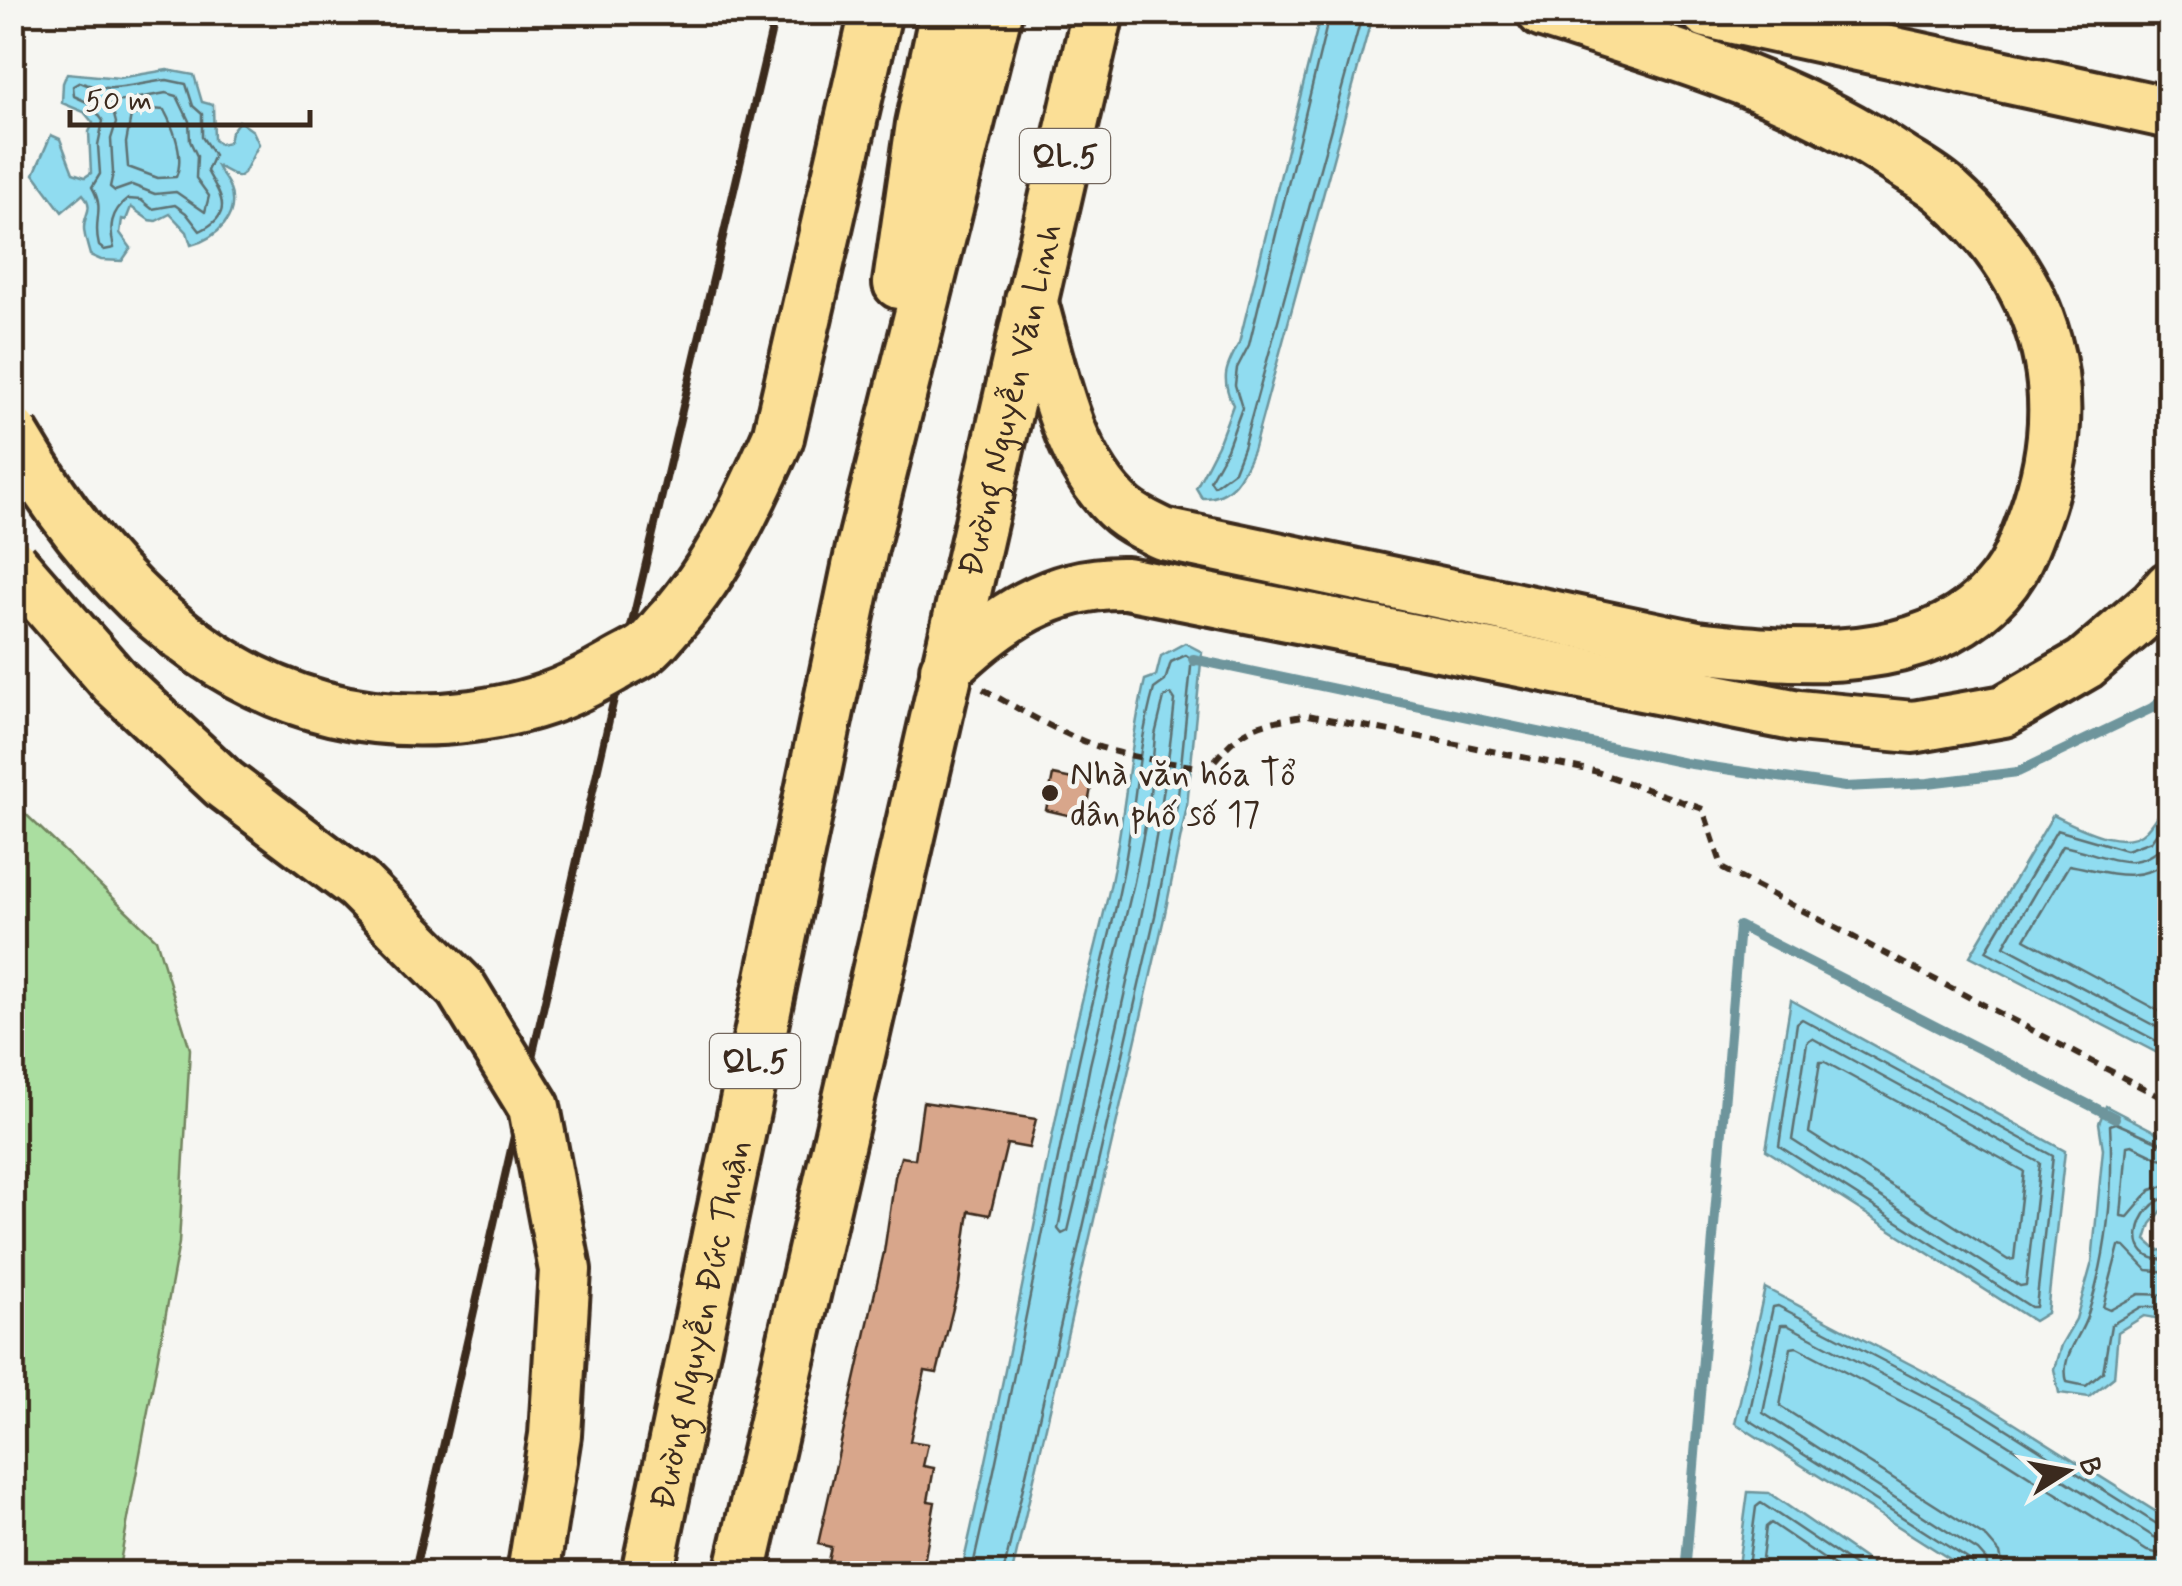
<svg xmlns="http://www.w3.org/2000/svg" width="2182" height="1586" font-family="Mynerve,sans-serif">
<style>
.green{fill:#aadea0;stroke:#72845f;stroke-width:2.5}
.water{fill:#90dcf0;stroke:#6e959c;stroke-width:2.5}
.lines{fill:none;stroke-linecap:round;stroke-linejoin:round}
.shore{stroke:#5d7172;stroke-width:2.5}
.stream{stroke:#6e959c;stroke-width:10}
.building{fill:#d8a68b;stroke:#3b2a1e;stroke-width:2.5}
.highway-casing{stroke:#3b2a1e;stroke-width:58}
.path{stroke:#3b2a1e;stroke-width:6;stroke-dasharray:10 8;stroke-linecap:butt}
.highway{stroke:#fbdf96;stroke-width:50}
.rail{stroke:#3b2a1e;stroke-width:8}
.highway-bridge-casing{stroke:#3b2a1e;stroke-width:58;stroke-linecap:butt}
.highway-bridge{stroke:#fbdf96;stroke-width:50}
.poi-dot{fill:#3b2a1e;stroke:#f6f6f2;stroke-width:4}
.labels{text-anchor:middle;stroke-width:9;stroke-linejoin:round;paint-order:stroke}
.shield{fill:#f6f6f2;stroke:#73675e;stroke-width:2.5}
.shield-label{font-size:32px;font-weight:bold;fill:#3b2a1e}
.street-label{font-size:35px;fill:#3b2a1e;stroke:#f6f6f2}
.poi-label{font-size:35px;fill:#3b2a1e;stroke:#f6f6f2;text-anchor:start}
</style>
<rect width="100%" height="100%" fill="#f6f6f2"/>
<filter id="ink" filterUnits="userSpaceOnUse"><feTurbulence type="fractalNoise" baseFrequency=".01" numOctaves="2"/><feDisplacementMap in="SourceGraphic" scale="20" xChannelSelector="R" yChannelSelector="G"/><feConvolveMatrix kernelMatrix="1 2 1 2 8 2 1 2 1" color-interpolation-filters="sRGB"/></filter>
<g filter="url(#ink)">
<!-- green -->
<path class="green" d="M12,801L156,939L190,1049L179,1243L118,1573H13Z"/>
<!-- water -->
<path class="water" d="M1321,13H1373L1253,451C1243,475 1232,499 1202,498L1196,488L1218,445L1233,405C1220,378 1226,367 1239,343Z
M167,70L194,75L202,102L213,105L214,140L220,144L229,142L231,132L239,121L253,131L259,144L244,173L238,177L217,166C220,173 226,179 229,186C241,216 217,238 191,245L187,232L170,214L156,221L149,220L131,207L126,220L122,219L120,233L131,248L122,261L101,260L90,255C88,247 84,236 84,228C84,213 95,209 83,194L62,212L34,174L51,135L60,139L73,173L85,177L91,173L89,132L93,123L84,112L62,103L63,83L67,73L119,78Z
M1185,643L1202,652L1187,806L1164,918L1012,1573H961C1001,1403 1032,1231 1068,1060C1081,1000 1098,942 1111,882C1125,815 1129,747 1145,680L1156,676L1161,656Z
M2169,796V1059L1970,956L2053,815C2077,826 2124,853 2146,830C2155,821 2162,807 2169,796Z
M1791,1000L2065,1151L2047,1313L2034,1321L1766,1150Z
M2106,1106L2169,1139V1202L2151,1224L2146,1240L2158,1251L2169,1249V1315L2161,1319L2144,1316L2118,1332L2114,1377L2089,1397L2059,1393L2054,1369L2061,1345L2076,1319L2092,1262L2103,1149L2099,1123Z
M1765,1288L1977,1399L2169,1520V1573H1972L1735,1423Z
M1748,1492L1769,1493L1885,1573H1737Z"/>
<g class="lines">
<!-- shore -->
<path class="shore" d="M1330,12L1249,345L1237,368L1235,385L1242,408L1227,449L1210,480L1214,486L1234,471L1243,448L1363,12
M167,80L186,84L193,106L202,114V137L214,155L207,171C221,196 235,214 200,231L186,213L175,205L152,209L141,200L128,199C110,212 109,228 114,248L104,250L99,246C92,219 106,211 92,187L100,174L98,145L103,121L91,104L74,96L73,86L80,82C107,95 139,83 167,80Z
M166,93L177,96L189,121L190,141L197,156L196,178L209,196L205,212L176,192L155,194L132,185L115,191L110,187L113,173L111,139L116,123L111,103Z
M152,109L164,110C174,129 185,156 176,177L158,178L128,167L126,143L131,116Z
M1171,694L1175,700C1157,880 1110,1055 1068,1231L1062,1234L1058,1229L1090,1065L1134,882L1149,806L1155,735L1164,698Z
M2170,814L2151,841L2126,850L2057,830L1986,951L2170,1048
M2170,836C2138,882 2103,852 2062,846L2004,946L2170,1034
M2170,860C2136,886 2105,871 2069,865L2025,939L2170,1017
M1802,1019L2053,1156L2036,1307H2031L1779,1146L1797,1023Z
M1812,1038L2040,1163L2026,1285L2020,1286L1792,1140L1807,1042Z
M1820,1062H1825L2024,1171L2014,1259L2008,1260L1809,1133Z
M2170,1147L2116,1123L2110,1125C2114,1189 2107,1256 2087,1317C2079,1340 2060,1357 2067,1382L2086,1386L2103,1372L2111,1325L2141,1307H2170
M2170,1160L2159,1158L2132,1145L2127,1146L2121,1216L2128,1217L2151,1190L2170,1184
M2170,1197C2136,1201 2120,1266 2170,1259
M2170,1272L2147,1270L2125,1247L2119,1246L2103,1307L2110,1310L2139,1294L2170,1295
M971,1574C1011,1403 1041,1231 1079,1060C1092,1001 1109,943 1121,883C1135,819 1136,752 1154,689L1165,681L1171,662L1186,655L1191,659V667L1177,805L1155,916L1003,1574
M1747,1574L1756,1507L1761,1503L1867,1574
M1760,1574L1766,1527L1771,1523L1846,1574
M1976,1574L1971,1561L1748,1419L1773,1307L1778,1306L1972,1407L2160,1526L2170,1528
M1989,1574L1986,1560L1978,1551L1763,1413L1781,1325H1787L1966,1418L2154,1537L2170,1541
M2004,1574L2000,1553L1987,1538L1780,1406L1791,1348L1797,1347L1958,1431L2147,1551L2170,1556"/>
<!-- stream -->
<path class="stream" d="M1194,661L1193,659L1685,763L1845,787L1928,783L2018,772L2152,708L2170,694
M1685,1574L1739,926L2115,1118"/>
</g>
<!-- building -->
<path class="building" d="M1053,775L1092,783L1085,819L1046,810Z
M923,1102L1036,1119L1029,1148L1007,1144L990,1215L969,1211L959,1284L937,1373L925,1371L910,1441L928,1444L923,1466L934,1468L928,1501L935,1502L922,1574H825L831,1547L818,1544L884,1252L895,1177L901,1157L915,1159Z"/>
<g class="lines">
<!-- highway casing -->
<g class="highway-casing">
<g id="highway">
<path d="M1707,12L2170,113"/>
<path d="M899,283L922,124L946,12"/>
<path d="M1031,300C1051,368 1067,463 1123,511C1135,521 1149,527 1163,534L1697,647C1784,657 1899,669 1974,611C2010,583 2019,559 2034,518C2080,391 2047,282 1947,192C1933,179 1914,169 1897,158C1790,86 1665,51 1543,12"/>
<path d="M778,437L876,12"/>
<path d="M946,669C998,619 1052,581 1126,583L1798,716L1913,727L2004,711L2085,664L2155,604L2170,587"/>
<path id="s1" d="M647,1574L862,548L996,12"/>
<path id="s2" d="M740,1574L1098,12"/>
</g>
</g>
<!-- path -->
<path class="path" d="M983,689C1026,713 1068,739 1116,752C1146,760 1177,763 1208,769C1241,726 1256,724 1308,715L1594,771L1703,809L1723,869L2170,1102"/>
<!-- highway -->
<use href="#highway" class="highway"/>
<!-- rail -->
<path class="rail" d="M414,1574L609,720L776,12"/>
<!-- highway-bridge casing -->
<g class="highway-bridge-casing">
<path id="highway-bridge" d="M12,433C112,604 260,744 472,716C530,708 563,696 613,667C624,660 637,655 646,648C656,640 663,629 672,620C719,567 749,502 778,437
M12,564L115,682L224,784L358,885L461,988L534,1107L565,1270L555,1435L533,1574"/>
</g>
<!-- highway-bridge -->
<use href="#highway-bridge" class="highway-bridge"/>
</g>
</g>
<!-- markers -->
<circle class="poi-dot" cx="1050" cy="793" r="10"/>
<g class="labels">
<!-- shield labels -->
<g class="shield">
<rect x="1020" y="129" width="90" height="54" rx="8"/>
<rect x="710" y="1034" width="90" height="54" rx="8"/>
</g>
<g class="shield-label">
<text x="1065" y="167">QL.5</text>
<text x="755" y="1072">QL.5</text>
</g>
<!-- street labels -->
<g class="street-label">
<text dy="12" stroke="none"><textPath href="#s2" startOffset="1205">Đường Nguyễn Văn Linh</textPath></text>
<text dy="12" stroke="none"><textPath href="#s1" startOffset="255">Đường Nguyễn Đức Thuận</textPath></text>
</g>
<!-- poi labels -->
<g class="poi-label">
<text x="1070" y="785">Nhà văn hóa Tổ<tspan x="1070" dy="40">dân phố số 17</tspan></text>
</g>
</g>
<!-- margin -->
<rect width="2182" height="1586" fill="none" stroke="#f6f6f2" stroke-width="50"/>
<rect x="25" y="25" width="2132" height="1536" fill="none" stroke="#3b2a1e" stroke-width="4" filter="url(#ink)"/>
<!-- north arrow -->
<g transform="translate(2067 1471) rotate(79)" stroke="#f6f6f2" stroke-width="8" paint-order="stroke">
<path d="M0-8L18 38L0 25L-18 38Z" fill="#3b2a1e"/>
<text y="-15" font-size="28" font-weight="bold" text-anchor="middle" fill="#3b2a1e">B</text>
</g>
<!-- scale -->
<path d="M70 110v15h240v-15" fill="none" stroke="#3b2a1e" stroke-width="5"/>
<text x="85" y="110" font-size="30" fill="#3b2a1e" stroke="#f6f6f2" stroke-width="8" paint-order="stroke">50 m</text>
</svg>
